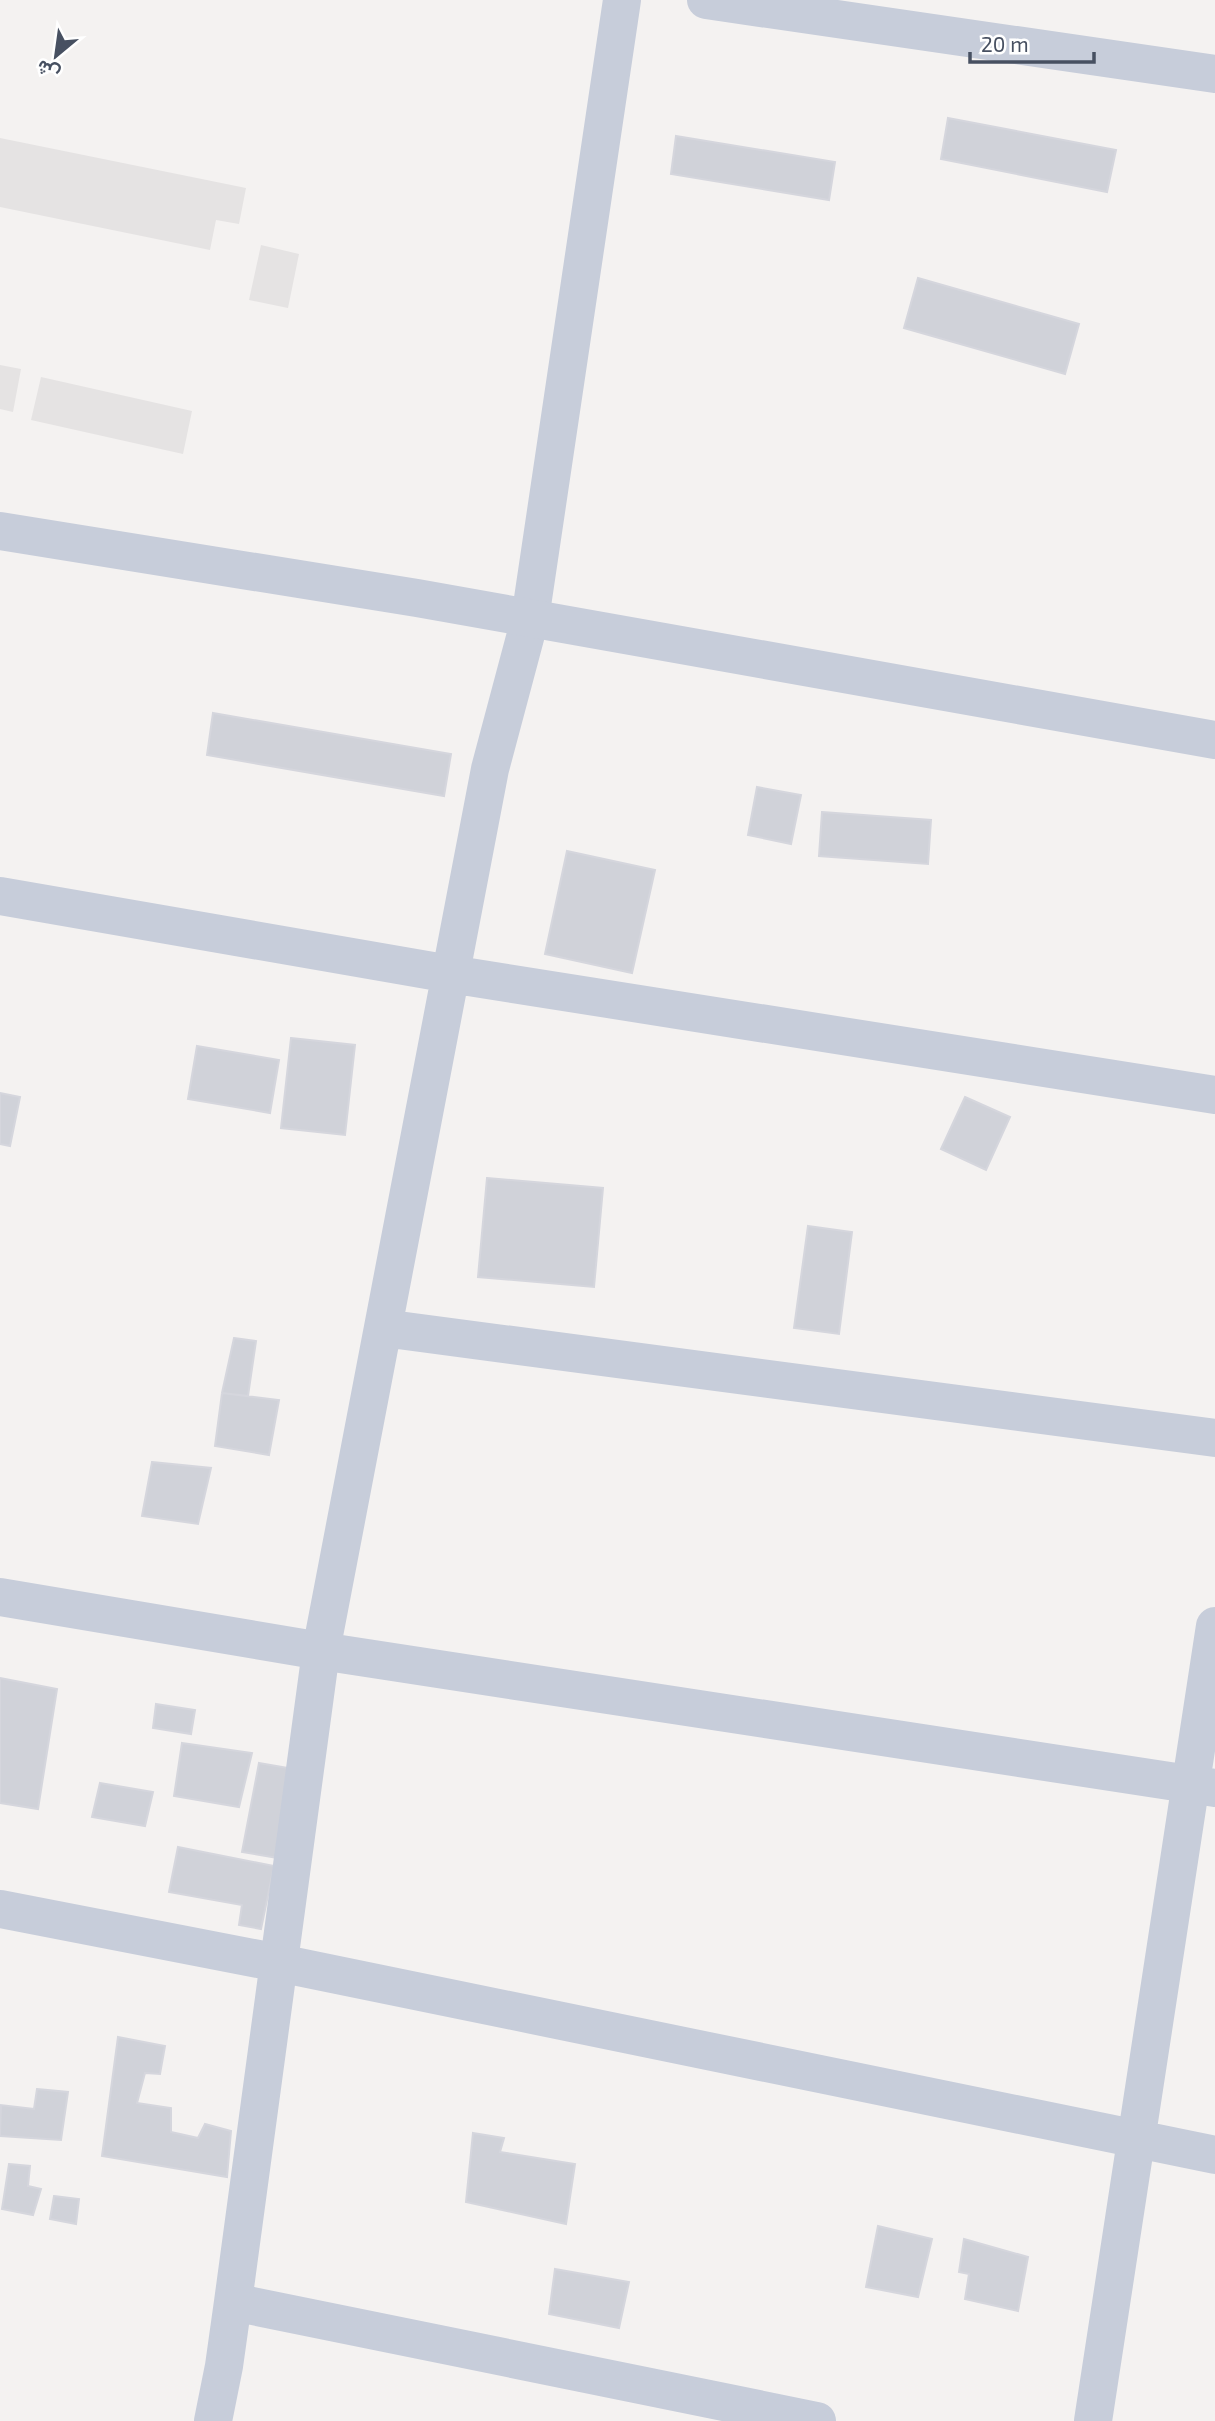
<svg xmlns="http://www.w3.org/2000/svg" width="1215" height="2421" font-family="'Exo 2',Vazirmatn,sans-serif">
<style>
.education{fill:#e5e3e3}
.building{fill:#d0d2d9;stroke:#d5d6dd;stroke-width:2}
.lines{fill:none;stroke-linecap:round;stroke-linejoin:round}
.minor{stroke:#c7cdda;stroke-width:38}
.tertiary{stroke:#c7cdda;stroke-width:38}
</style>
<rect width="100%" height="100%" fill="#f4f2f1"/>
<!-- education -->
<path class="education" d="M0,138L246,188L239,224L216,220L210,250L0,207Z
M261,245L299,254L288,308L249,300Z
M0,365L21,369L13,412L0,409Z
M41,377L192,411L183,454L31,420Z"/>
<!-- building -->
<path class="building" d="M948,118L1116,150L1107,192L941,159Z
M676,136L835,162L829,200L671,174Z
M918,278L1079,324L1065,374L904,328Z
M213,713L451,754L444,796L207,755Z
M757,787L801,795L791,844L748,835Z
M822,812L931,820L928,864L819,856Z
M567,851L655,870L632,973L545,954Z
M291,1038L355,1045L345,1135L281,1128Z
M197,1046L279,1060L270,1113L188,1099Z
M0,1093L20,1097L10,1146L0,1144Z
M965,1097L1010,1117L986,1170L941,1149Z
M487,1178L603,1188L594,1287L478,1277Z
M808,1226L852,1232L839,1334L794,1328Z
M234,1338L256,1341L248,1396L222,1393Z
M222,1393L279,1400L269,1455L215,1446Z
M152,1462L211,1468L198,1524L142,1516Z
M0,1678L57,1689L38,1809L0,1803Z
M156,1704L195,1710L191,1734L153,1728Z
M182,1743L252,1753L239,1807L174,1796Z
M259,1763L294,1769L278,1858L242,1852Z
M100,1783L153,1792L145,1826L92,1817Z
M178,1847L274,1866L261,1929L239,1925L242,1905L169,1892Z
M118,2037L165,2046L160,2074L145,2073L137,2103L171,2108V2132L198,2138L205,2124L231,2131L227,2177L102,2156Z
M37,2089L68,2092L61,2140L0,2136L1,2105L34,2109Z
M473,2133L504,2138L500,2152L575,2164L566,2224L466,2202Z
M9,2164L30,2166L28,2186L41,2189L33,2215L2,2209Z
M54,2196L79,2199L76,2224L50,2219Z
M878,2226L932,2239L918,2297L866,2287Z
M964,2239L1028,2257L1018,2311L965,2299L969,2274L959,2272Z
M555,2269L629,2282L619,2328L549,2314Z"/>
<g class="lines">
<!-- minor -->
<path class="minor" d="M706,0L1215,74
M0,896L450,974L1215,1095
M383,1328L1215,1438
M0,1597L321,1651L1215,1788
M0,1909L279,1963L1215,2155
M233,2302L817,2421
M213,2421L224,2366L233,2302L321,1651L490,769L530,619L622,0
M1093,2421L1215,1626"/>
<!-- tertiary -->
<path class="tertiary" d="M0,531L417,598L1215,740"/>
</g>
<!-- north arrow -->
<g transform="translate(56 56) rotate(209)" stroke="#ffffff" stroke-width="5" paint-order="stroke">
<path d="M0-5L12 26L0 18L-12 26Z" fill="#475061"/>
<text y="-10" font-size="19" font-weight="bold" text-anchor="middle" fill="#475061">ش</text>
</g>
<!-- scale -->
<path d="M970 52v10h124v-10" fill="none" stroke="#475061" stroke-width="3.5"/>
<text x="981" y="52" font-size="21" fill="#475061" stroke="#ffffff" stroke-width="5" paint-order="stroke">20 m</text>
</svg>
